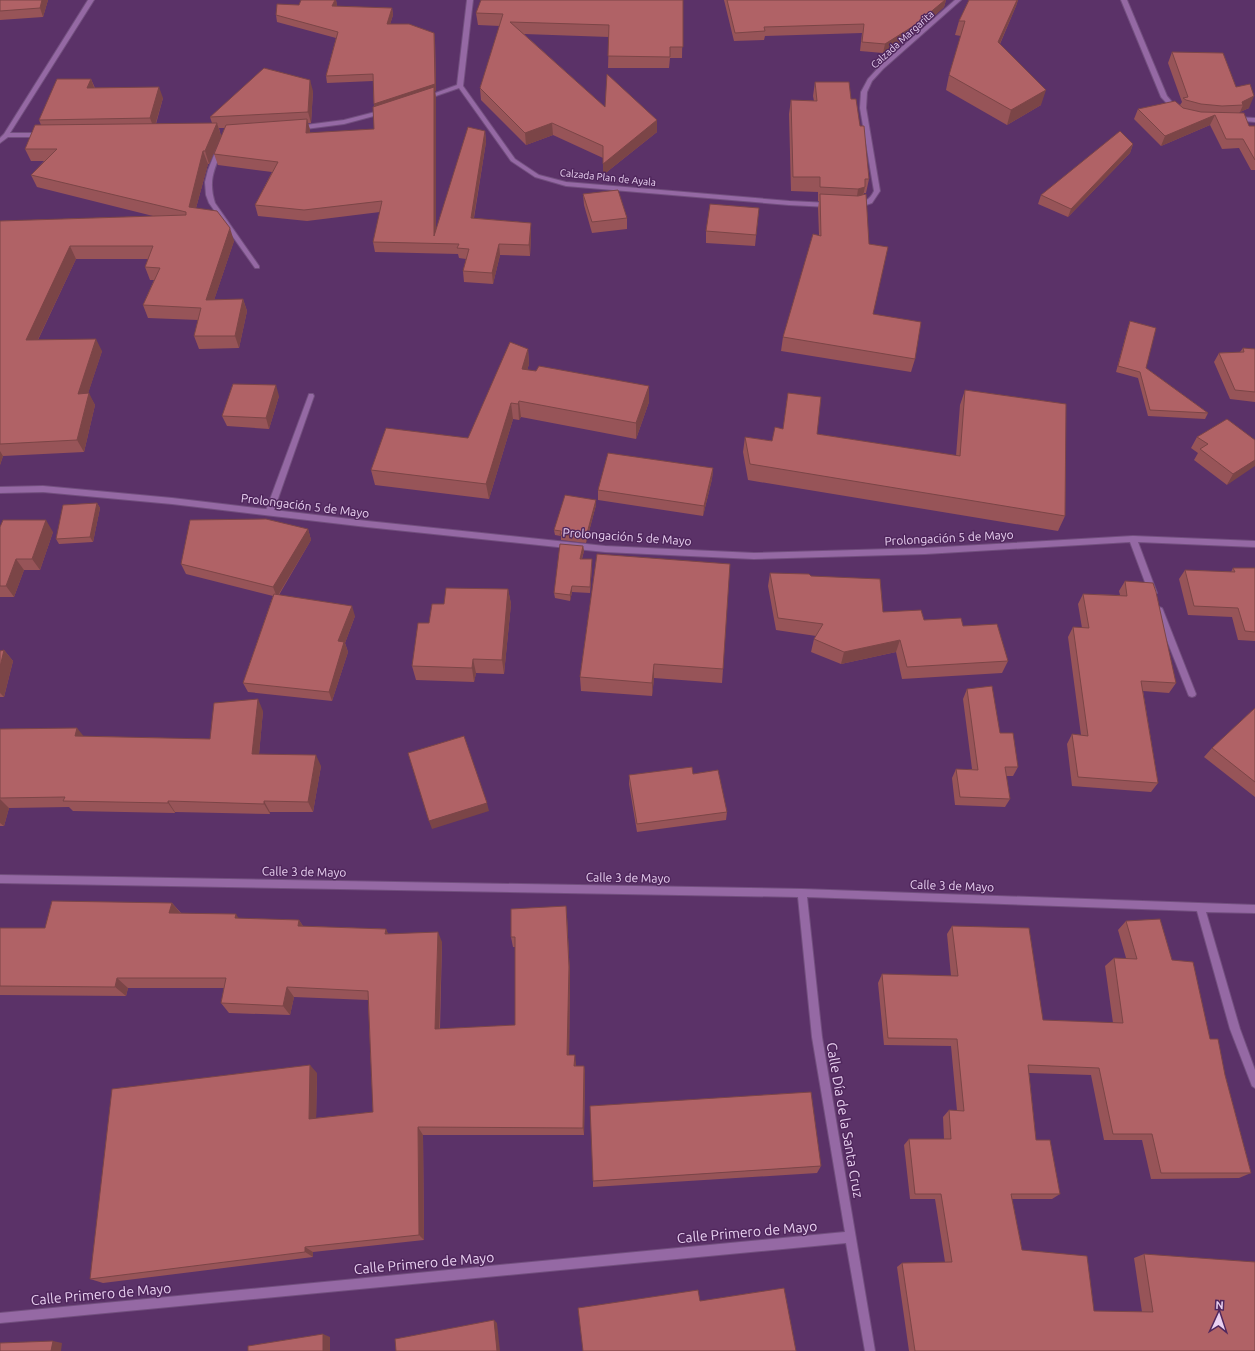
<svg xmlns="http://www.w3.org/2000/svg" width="1255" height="1351" font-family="Ubuntu,sans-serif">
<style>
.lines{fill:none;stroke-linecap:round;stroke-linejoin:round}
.service-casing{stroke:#724f7e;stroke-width:2}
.minor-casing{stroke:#724f7e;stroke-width:2}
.service{fill:#9569a4;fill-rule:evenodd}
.minor{fill:#9569a4;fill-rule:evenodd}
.wall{fill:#975458}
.shaded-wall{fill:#7b4547}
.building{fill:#b06266;stroke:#7b4547}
.labels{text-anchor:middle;stroke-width:3;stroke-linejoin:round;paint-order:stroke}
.far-street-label{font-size:10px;fill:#e9d1f1;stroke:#50275d}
.street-label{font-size:12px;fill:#e9d1f1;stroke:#50275d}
.near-street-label{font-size:14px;fill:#e9d1f1;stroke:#50275d}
</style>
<rect width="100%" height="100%" fill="#5b3268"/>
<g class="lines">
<!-- service casing -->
<g class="service-casing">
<path id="service" d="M309,394H313L314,396L273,513L272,515H266L265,513Z"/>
</g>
<!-- minor casing -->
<g class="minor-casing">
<path id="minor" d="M88,0H94L10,133H41L44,135L41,137H8L0,143V138L4,134Z
M467,0H473L463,86L515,159L539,175L566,182L789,201L829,203L832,205L829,207L789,205L566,186L535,177L511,161L459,88L427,99L422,98L457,85Z
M955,0H961L883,69L872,81L867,92L866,108L880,191L872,203L857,208L855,207V205C864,202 870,200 874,191L860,108L861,92L868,79L879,67Z
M1121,0H1127L1167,96L1178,109V111H1174L1161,97Z
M383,110L386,112L385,113L344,124L298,130L295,128L298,126L344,120Z
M1236,117L1255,118V122L1234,120L1233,119Z
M219,148L222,150C214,170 208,181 215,203L259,266V268H255L209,203L206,195L205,182L208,170L216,150Z
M43,486L172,498L367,521L605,546L754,553L925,548L1133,536L1255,541V547L1138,542L1157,593L1153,596L1149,593L1130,542L925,554L754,559L605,552L367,527L172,504L43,492L0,493V487Z
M1159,607L1162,608L1163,610L1196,694L1195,696L1192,697L1189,696L1188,694L1155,610L1156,608Z
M0,875L802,889L1255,905V913L1206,912L1240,1029L1255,1070V1088L1252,1086L1230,1029L1197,911L807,897L822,1037L875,1351H865L846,1243L0,1323V1313L845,1232L812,1037L798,897L0,883Z"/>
</g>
<!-- service -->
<use href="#service" class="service"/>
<!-- minor -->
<use href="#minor" class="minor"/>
</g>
<!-- wall -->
<path class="wall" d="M0,0H48L43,17L0,20Z
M336,0L337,6L392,8L393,15L390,24L434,33L435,40L436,91H435L436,98V230L485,131L486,142L474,218L531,223V234L530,256L500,255L493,284L464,282L463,271L466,259L459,258L458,254L375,252L373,242L380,212L307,221L258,216L255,205L272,172L218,165L214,154L225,128H219L221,136L209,164H208L196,208L234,241L214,300L243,299L247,311L239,348L199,349L194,336L198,320L148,318L143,305L154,280H150L145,267L149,259H76L38,340L102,351L88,393L95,405L84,452L3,456L0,465V221L153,216L37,187L31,175L44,161H31L25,149L41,125L39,120L91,79L95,88L163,98L156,124L212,123L210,117L313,91L311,123H308L310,130V133L374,129V107L373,81L327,83L326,76L336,38L277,22L276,15L299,5Z
M683,0L682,58H670L669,68H608L609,37L524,34L605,107L657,120V132L603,175V158L553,135L526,145L481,100L480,88L500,26L478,25L476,13Z
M724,0H946L944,7L914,34L883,53L860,51L862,33L765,36L764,40L734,41Z
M969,0H1018L1016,6L1000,44L1041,105L1007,125L946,90L949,75L961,36L955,35L959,21Z
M1172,52L1236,87L1249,108L1240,112L1239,113L1249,126H1255V170H1251L1239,148L1222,149L1210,125L1161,146L1134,119L1138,109L1180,105L1182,102L1168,63Z
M815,82L851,99L860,126L869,179L866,193H864V195L873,314L915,359L911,372L781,351L783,337L819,235L818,208L819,201H818V192L791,191L789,114L791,100L814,101L813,96Z
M1133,144L1130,153L1068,217L1038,204L1041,195Z
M583,194L627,218V229L592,233L584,205Z
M759,208L755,246L706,243V231Z
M1130,321L1146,368L1208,413L1205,419L1148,416L1138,378L1116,372L1128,327Z
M1243,348L1255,349V402L1230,399L1214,362L1219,353L1240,352Z
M528,349L529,364L527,370L649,402L636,439L521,417L519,420L513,419L489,499L375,485L371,470L468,438Z
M965,390L1065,516L1058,531L748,480L743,452L745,437L772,441L783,429L788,393L817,434L956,456L960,405Z
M279,396L269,429L227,426L222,416Z
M1197,437L1255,440L1227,485L1194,460L1198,453L1191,448Z
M713,468L712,479L703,516L598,500V490Z
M596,500V505L586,543L561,540V536L555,535L554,530Z
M97,503L100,508L93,542L59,544L56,539Z
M0,527L53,532L40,570H24L14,597H0Z
M308,529L311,540L279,595L355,616L345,643L348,652L332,701L248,692L243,683L273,596L186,574L181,564Z
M583,546L584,551L582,559H592V565L590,593L572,592L570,601L555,598L554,593Z
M597,554L723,669L722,683L654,678L652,696L581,691L580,677Z
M1233,568H1255V641L1238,640L1232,617L1188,615L1179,579L1185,570L1231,572Z
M770,573L811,576L883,612L924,620L963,626L1008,661L1002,673L902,679L896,652L841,664L811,652L814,639L816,636L776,630L768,586Z
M1125,581L1176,683L1169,693L1143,691L1158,783L1151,792L1072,786L1067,744L1072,734L1081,735L1068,637L1073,627L1082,628L1078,604L1083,594L1120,595L1119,591Z
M508,589L511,604L504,674L476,673L474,682L416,680L412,666L429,623L444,604Z
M4,650L13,661L4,697H0V651Z
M967,689L1000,733L1018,767L1013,776H1006L1010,799L1005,807L955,805L952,778L956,769H972L963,699Z
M1255,708V797L1204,757L1212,748Z
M263,711L259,754L321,766L313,812H270V814L175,812V813L73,811L69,807L9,808L4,826H0V729L84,736L210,739Z
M693,774L727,812L726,820L637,832L629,784V775Z
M172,903L181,913L239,919L299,920L303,926L386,929L388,934L442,942L440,1029L515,1025V947H513L511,937L567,917L570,977L569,1055L576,1063V1066H584L585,1074L584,1135H423L424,1240L313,1252V1257L103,1283L90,1279L317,1073L316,1118L373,1112L368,1000L294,997L290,1015L229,1013L221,1003L224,988H128L126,996L0,995V928H45Z
M1126,921L1172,960L1210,1039L1225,1075L1251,1173L1239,1178L1151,1179L1142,1140H1104L1091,1075L1029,1073L1036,1140L1060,1194L1052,1199H1012L1022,1250L1094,1311L1142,1312L1134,1258L1144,1254L1255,1351H909L897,1267L902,1263L945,1262L935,1199H910L904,1145L909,1139H944L943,1117L949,1110L957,1111L951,1046L884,1045L878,983L882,974L951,976L947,934L952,926L1043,1020L1113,1023L1105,966L1114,958H1126L1118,930Z
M821,1166L817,1173L593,1187V1181Z"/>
<!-- shaded-wall -->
<path class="shaded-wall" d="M42,0H48L43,17L40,8Z
M335,0H336L337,5L334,13L332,6Z
M945,0H946L944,7L914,34L883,53L885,44Z
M1017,0H1018L1016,6L994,57L998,42Z
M392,8L393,15L388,31L387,24Z
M434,33L435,40L436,91H435L436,98V243L375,111L374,104Z
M91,79L95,90L87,88Z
M310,80L313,91L311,123L308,112Z
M159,87L163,98L154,129L150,118Z
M1046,90L1041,105L1007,125L1011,110Z
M1254,96L1249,108L1240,112L1243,105L1242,102Z
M1215,115L1210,125L1161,146L1165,136Z
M307,119L310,130L309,144L306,133Z
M657,120V132L603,175V164Z
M217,123L221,136L209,164L205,151Z
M552,123L553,135L526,145L525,133Z
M485,131L486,142L472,228L471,218Z
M1133,144L1130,153L1068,217L1071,209Z
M203,151L208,164L193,219L189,207Z
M865,187L862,201L856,203L858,189Z
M531,223V234L530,256L529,245Z
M230,228L234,241L210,312L206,300Z
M499,244L500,255L493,284L492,273Z
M70,246L76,259L32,352L26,340Z
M243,299L247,311L239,348L235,336Z
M96,339L102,351L84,406L78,394Z
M528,349L529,364L523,384L522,369Z
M276,385L279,396L269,429L266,418Z
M649,386V402L636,439V423Z
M89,393L95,405L84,452L77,440Z
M519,401L521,417L519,420L518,404Z
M511,403L513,419L489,499L486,484Z
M0,451L3,456L0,465Z
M1255,460V466L1227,485L1233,474Z
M713,468L712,479L703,516L704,506Z
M596,500V505L586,543V537Z
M97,503L100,508L93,542L90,537Z
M46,520L53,532L40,570L32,559Z
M308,529L311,540L277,597L273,587Z
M583,546L584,551L580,564V559Z
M16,559L24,570L14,597L6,586Z
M592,559V565L590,593V587Z
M572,586V592L570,601V595Z
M508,589L511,604L504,674L502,660Z
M352,606L355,616L345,643L348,652L332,701L329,692L338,641Z
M900,640L896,652L841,664L844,652Z
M4,650L13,661L4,697L0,693V667Z
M473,659L476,673L474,682L472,668Z
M654,664V678L652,696V683Z
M258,699L263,711L258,765L252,754Z
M77,728L86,739L75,736Z
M316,755L321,766L313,812L308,802Z
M0,799L9,808L4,826L0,823Z
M168,801L175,812V813L168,803Z
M264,801L270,812V814L264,804Z
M487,803L489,811L432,829L429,821Z
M172,903L181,914L169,913Z
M566,906L567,917L570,977L569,1063L567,1055Z
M236,914L243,925L235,918Z
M299,920L306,931L298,926Z
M386,929L391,940L385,934Z
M438,932L442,942L439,1038L435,1029Z
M117,978L128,988L126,996L115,987Z
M287,987L294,997L290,1015L283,1006Z
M575,1055L576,1063L575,1074L574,1066Z
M310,1065L317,1073L316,1126L309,1119Z
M584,1066L585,1074L584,1135L583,1128Z
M418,1127L423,1135L424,1240L419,1235Z
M305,1247L313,1252V1257L305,1252Z
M494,1320L497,1323L500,1351H497Z
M323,1334L330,1337V1351H323Z
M53,1341L62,1343L61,1351H51Z"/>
<!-- building -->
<path class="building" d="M0,0H42L40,8L0,11Z
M301,0H335L332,6L392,8L387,24H409L434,33L435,84L374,104L373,74L326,76L338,32L276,15L277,4L299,5Z
M481,0H683V47H670V57L608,56L609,25L510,22L605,107L607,74L657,120L603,164V146L552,123L525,133L480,88L503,14L476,13Z
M727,0H945L915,25L885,44L862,42L864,24L764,27L765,31L735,33Z
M969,0H1017L998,42L1046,90L1011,110L949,75L965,21H959Z
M1172,52L1223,53L1236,87L1250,84L1254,96L1242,102L1243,105L1222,106L1201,104L1186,100L1183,98L1188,97Z
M264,68L310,80L308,112L210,117Z
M57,79H91L87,88L159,87L150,118L39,120Z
M815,82H849L851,99H856L860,126H864L869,179H865V187L858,189L820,187V177H793L791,100L817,101Z
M434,87V236L468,127L485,131L471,218L531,223L529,245L499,244L492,273L463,271L469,249L457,248L459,244L373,242L382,201L304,210L255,205L278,162L214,154L226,125L307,119L306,133L374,129L373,107Z
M1175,101L1183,108L1201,112L1244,113L1249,126H1255V160L1243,139H1226L1215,115L1165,136L1138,109Z
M217,123L205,151H203L189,207L217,211L230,228L206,300L243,299L235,336H194L201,308L143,305L160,268L145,267L153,246H70L26,340L96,339L78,394L89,393L77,440L0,444V221L186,215V212L31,175L57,149H25L35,125Z
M1120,131L1133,144L1071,209L1041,195Z
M618,190L627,218L592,222L583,194Z
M820,194L858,196L866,194L869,244L888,247L873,314L921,322L915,359L783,337L813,234L821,236Z
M710,204L759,208L756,235L706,231Z
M1130,321L1156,328L1146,368L1208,413L1150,410L1140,372L1118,366Z
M510,342L528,349L522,369L536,371L539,366L649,386L636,423L519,401L518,404L511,403L486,484L371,470L386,428L468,438Z
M1243,348L1255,349V392L1235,390L1219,353L1244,352Z
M233,384L276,385L266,418L222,416Z
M965,390L1066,404L1065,516L750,464L745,437L772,441L775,427L783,429L788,393L821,397L817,434L960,456Z
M1227,419L1255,440V460L1233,474L1200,449L1208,444L1197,437Z
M608,453L713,468L704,506L598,490Z
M565,495L596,500L586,537L560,535L561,531L554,530Z
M97,503L90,537L56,539L63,505Z
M266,519L308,529L273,587L181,564L190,520Z
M3,520H46L32,559H16L6,586H0V527Z
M560,544L583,546L580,559H592L590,587L572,586L570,595L554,593Z
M597,554L730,564L723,669L654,664L652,683L580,677Z
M1233,568H1255V632L1245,631L1238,608L1194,606L1185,570L1235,572Z
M770,573L809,574L811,576L880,579L883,612L921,610L924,620L961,618L963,626L997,624L1008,661L907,667L900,640L844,652L814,639L823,624L778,618Z
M1125,581L1153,583L1156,592L1176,683L1141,681L1158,783L1078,777L1072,734L1088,736L1073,627L1089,628L1083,594L1127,596Z
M446,588L508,589L502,660L473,659L472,668L412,666L418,623H429L432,604H444Z
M274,594L352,606L338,641L344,642L329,692L243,683Z
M4,650L0,667V651Z
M992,686L1000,733H1013L1018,767H1005L1010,799L960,797L956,769L978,770L967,689Z
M258,699L252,754L316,755L308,802L264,801V804L168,801V803L63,801L65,797L0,798V729L77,728L75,736L210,739L214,703Z
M1255,708V782L1212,748Z
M464,736L487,803L429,821L408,753Z
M692,767L693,774L718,770L727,812L637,824L629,775Z
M52,901L172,903L169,913L236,914L235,918L299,920L298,926L386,929L385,934L438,932L435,1029L515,1025V937H511V909L566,906L569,967L567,1055H575L574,1066H584L583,1128L418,1127L419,1235L305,1247V1252L90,1279L112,1089L310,1065L309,1119L373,1112L368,991L287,987L283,1006L221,1003L226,978H117L115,987L0,986V928H45Z
M1160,919L1172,960L1193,962L1210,1039H1218L1225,1075L1251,1173H1161L1152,1134H1113L1099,1068L1028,1065L1036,1140H1050L1060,1194H1011L1022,1250L1087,1256L1094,1311L1153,1312L1144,1254L1255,1262V1351H915L902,1263L952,1262L941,1194H915L909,1139H951L949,1110L964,1111L957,1039L888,1038L882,974L958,976L952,926L1029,928L1043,1020L1123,1023L1114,958L1137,959L1126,921Z
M811,1092L821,1166L593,1181L590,1106Z
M784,1288L796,1351H583L578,1308L698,1290L700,1301Z
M494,1320L497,1351H396L395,1339Z
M323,1334V1351H248V1346Z
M53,1341L51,1351H0V1343Z"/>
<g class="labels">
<!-- far-street labels -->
<g class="far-street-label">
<text transform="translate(902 39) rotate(-42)" y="4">Calzada Margarita</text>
<text transform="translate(608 177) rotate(6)" y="4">Calzada Plan de Ayala</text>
</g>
<!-- street labels -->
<g class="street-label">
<text transform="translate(305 506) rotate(7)" y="4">Prolongación 5 de Mayo</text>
<text transform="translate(627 537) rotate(4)" y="4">Prolongación 5 de Mayo</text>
<text transform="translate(949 538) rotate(-3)" y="4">Prolongación 5 de Mayo</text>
<text transform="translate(304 872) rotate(1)" y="4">Calle 3 de Mayo</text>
<text transform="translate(628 878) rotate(1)" y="4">Calle 3 de Mayo</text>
<text transform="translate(952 886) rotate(2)" y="4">Calle 3 de Mayo</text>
</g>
<!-- near-street labels -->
<g class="near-street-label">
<text transform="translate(845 1120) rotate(80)" y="5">Calle Día de la Santa Cruz</text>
<text transform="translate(747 1232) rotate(-5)" y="5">Calle Primero de Mayo</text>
<text transform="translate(424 1263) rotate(-5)" y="5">Calle Primero de Mayo</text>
<text transform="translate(101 1294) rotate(-5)" y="5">Calle Primero de Mayo</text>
</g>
</g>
<!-- north arrow -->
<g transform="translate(1219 1315) rotate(3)" stroke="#50275d" stroke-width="3" paint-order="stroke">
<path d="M0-3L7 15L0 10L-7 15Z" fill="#e9d1f1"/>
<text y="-6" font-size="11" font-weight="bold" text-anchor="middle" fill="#e9d1f1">N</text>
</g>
</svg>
